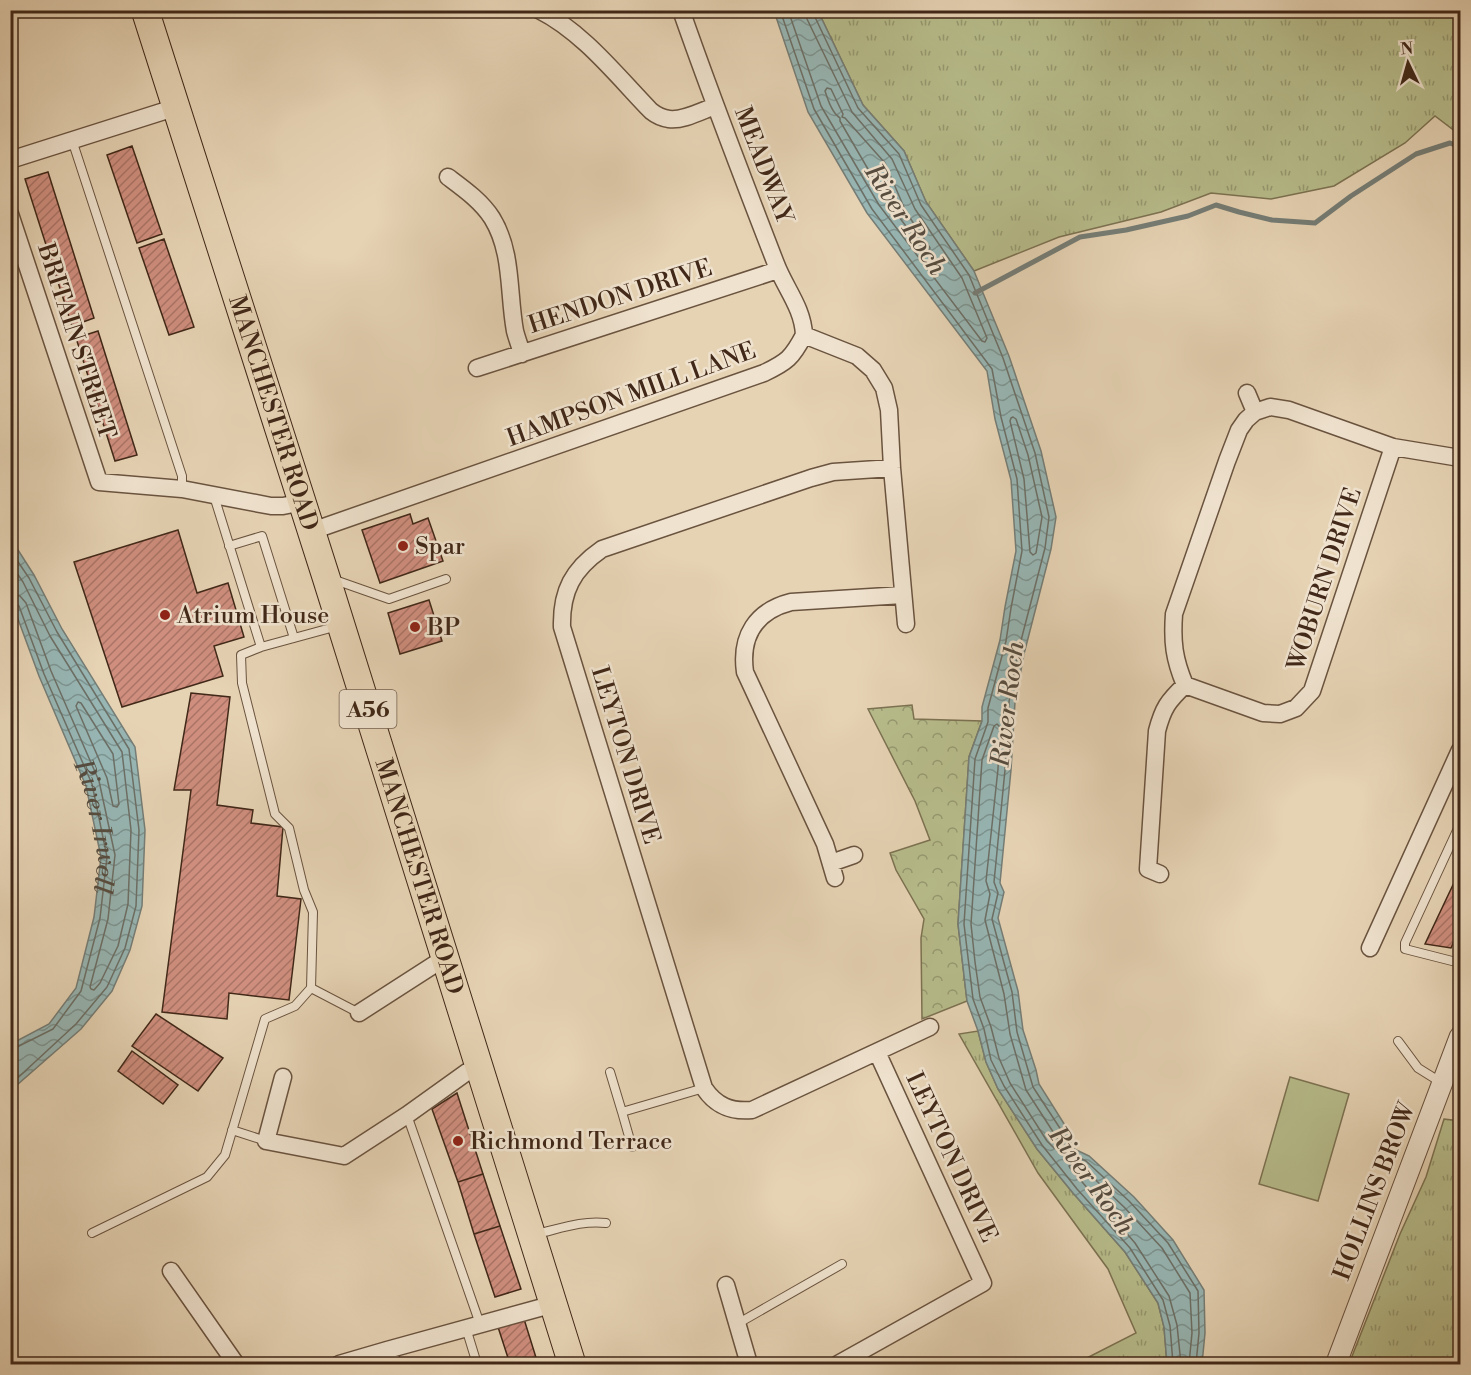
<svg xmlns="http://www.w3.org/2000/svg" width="1471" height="1375" font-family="'Libre Bodoni',serif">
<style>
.grass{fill:url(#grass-tufts);stroke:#7c7252;stroke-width:1.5}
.park{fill:url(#park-crowns);stroke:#7c7252;stroke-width:1.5}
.pitch{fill:#b7bc8b;stroke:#7c7252;stroke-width:1.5}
.water{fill:url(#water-waves);stroke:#757d76;stroke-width:1.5}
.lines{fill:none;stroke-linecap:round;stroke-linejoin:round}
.shore{stroke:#6c6f66;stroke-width:1.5}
.stream{stroke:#757d76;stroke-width:5}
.building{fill:url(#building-hatch);stroke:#412818;stroke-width:1.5}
.service-casing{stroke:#6a533f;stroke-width:10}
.minor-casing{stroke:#6a533f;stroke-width:19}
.tertiary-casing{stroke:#6a533f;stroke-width:22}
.trunk-casing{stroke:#412818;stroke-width:29}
.service{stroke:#efe2ce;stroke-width:8}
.minor{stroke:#efe2ce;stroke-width:16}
.tertiary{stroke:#efe2ce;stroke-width:20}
.trunk{stroke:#e6d3b4;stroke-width:27}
.poi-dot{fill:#8f2418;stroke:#efe2ce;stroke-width:2}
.labels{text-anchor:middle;stroke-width:5;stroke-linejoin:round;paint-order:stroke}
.shield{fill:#efe2ce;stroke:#75604f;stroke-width:1.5}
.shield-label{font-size:22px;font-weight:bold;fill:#412818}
.street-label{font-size:24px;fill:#412818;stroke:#efe2ce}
.poi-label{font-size:24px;fill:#412818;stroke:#efe2ce;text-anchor:start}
.water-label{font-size:26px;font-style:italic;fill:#564c3f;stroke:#efe2ce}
</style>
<defs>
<pattern id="grass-tufts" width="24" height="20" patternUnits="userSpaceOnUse" patternTransform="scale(1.5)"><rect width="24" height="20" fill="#b7bc8b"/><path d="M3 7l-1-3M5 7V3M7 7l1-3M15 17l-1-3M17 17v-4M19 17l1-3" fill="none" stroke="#969971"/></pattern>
<pattern id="park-crowns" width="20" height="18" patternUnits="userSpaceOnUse" patternTransform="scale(1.5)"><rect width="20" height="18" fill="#b7bc8b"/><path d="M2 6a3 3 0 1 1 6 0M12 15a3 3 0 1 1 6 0" fill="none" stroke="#969971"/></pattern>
<pattern id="water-waves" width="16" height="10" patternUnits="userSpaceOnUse" patternTransform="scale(1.5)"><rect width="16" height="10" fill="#97b6b4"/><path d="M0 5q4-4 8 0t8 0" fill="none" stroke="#7d9491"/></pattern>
<pattern id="building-hatch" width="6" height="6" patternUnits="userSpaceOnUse" patternTransform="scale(1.5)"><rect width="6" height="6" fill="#cf8e7e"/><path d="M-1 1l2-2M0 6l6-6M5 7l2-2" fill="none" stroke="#aa7466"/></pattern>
</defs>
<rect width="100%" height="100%" fill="#e6d3b4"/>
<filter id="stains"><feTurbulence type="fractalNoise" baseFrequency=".00333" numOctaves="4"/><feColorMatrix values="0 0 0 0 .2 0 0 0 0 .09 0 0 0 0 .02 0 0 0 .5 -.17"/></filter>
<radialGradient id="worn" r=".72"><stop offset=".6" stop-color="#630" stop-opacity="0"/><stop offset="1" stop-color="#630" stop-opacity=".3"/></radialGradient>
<!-- grass -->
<path class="grass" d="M818,11H1460V135L1435,116L1405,143L1334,186L1271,199L1211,193L1161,212L1059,237L974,271L926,202L904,151L863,105Z
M978,1031L986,1062L998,1089L1037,1149L1073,1193L1125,1252L1158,1303L1164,1327L1167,1364H1075L1136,1333L1108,1269L1038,1173L959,1034Z
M1444,1119L1460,1121V1364H1349L1400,1234L1426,1177Z"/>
<!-- park -->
<path class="park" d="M912,705L914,719L982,721L969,757L958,924L967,1001L922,1019L921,938L924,919L896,870L890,853L930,840L915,801L868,709Z"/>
<!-- pitch -->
<path class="pitch" d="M1290,1077L1349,1094L1318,1201L1259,1184Z"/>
<!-- water -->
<path class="water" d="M774,11H818L863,105L904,151L926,202L974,271L1009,356L1041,451L1056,517L1051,549L1024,654L1015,702L1011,770L1000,883L1004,892L998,918L1018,991L1023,1030L1036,1070L1039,1084L1073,1138L1072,1148L1089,1156L1134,1197L1173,1240L1204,1290L1205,1333L1202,1364H1167L1164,1327L1158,1303L1125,1252L1073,1193L1037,1149L998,1089L986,1062L978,1031L967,1001L958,924L969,757L982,721V707L1000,640L1005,607L1016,551L1011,480L995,419L987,371L867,213L808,112Z
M11,539L34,575L62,629L135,747L145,830L142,906L130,950L112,991L81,1029L17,1085L11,1095V1044L49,1024L76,988L94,917L101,857L86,786L39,676L11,600Z"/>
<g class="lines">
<!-- shore -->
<g class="shore">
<path d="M780,10L814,109L872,209L992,369L1001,417L1017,479L1022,551L1011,608L1006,641L988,708V722L975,759L964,924L973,999L984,1029L991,1060L1004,1086L1042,1145L1077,1189L1130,1248L1163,1300L1170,1326L1173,1364"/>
<path d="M788,10L821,106L879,205L982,341L985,342L987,338L962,278L915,209L892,159L852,112L807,19L805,10"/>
<path d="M813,10L814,15L858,108L899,154L921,205L969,275L1003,358L1035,453L1049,517L1045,548L1018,652L1009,702L1005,770L994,882L998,893L992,919L1012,992L1017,1032L1033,1087L1067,1139V1148L1068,1152L1086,1161L1129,1201L1168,1243L1198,1291L1199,1333L1196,1364"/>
<path d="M827,88L831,89L843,114L842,117L845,118L885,163L906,212L930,248L929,251H925L886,200L840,121V118C832,113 828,100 825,91Z"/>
<path d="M1013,417L1016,419L1028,455L1042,517L1036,553L1033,555L1030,552L1024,479L1010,421L1011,418Z"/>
<path d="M10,550L29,578L57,632L129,749L139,830L136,906L125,948L107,987L76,1024L10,1085"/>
<path d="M10,563L23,582L50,636L122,752L131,830L128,904L118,946L100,983L94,990L91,989L90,987L108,919L115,855L99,781L51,671L26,603L20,596L10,594"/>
<path id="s1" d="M10,601L15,602L19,606L44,674L92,784L107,857L100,918L81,991L53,1029L15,1048H10"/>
<path d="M78,702L81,703L113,754L119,804L117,807L113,806L107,778L76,706Z"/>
<path d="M997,724L1000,727L998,769L986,881L990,894L985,920L1004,994L1010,1034L1026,1090L1059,1141V1147L1056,1149L1054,1148L1047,1141L1010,1083L999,1058L991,1027L980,997L975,962L971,924L982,760L994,726Z"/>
<path d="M1181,1364L1177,1325L1169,1296L1135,1243L1070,1168L1069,1166L1071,1164L1082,1167L1124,1207L1162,1248L1190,1293L1192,1333L1189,1364"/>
</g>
<!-- stream -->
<path class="stream" d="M975,293L1080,237L1126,230L1188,216L1216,205L1239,212L1272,220L1315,223L1351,196L1416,154L1450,143L1460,147"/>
</g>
<!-- building -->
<path class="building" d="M132,146L162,234L137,243L107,155Z
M48,172L94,318L72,326L25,179Z
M164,239L194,327L169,335L139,248Z
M98,331L137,455L115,461L76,338Z
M410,514L413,524L428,518L443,561L380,583L362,530Z
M178,530L197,593L228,583L244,637L214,646L223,676L122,707L74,562Z
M429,600L442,641L400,654L388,613Z
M191,693L230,697L217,805L253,810L251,823L283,827L277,896L301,899L289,1000L229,993L227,1019L162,1012L191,790H174Z
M1460,870V927L1451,948L1425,944Z
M156,1014L223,1058L198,1091L132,1046Z
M132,1051L178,1085L163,1104L118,1071Z
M457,1093L483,1174L458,1182L432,1109Z
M483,1174L500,1226L474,1234L458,1182Z
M500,1226L521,1289L495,1297L474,1234Z
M524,1319L538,1364H510L498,1327Z"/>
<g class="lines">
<!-- service casing -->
<g class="service-casing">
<path id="service" d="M72,140L182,476V489
M214,496L261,647
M229,546L262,536L294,638
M332,579L389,599L446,579
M338,626L261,647L241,655L242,683L275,814L289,828L304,890L313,912L311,988L359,1013
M1460,824L1405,943V949L1460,963
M1398,1041L1418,1068L1442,1083
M610,1072L622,1112L704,1088
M622,1112L632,1147
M407,1115L480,1324
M232,1130L266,1141
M92,1233L207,1177L225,1155L265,1019L295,1006L311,988
M536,1234C559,1229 582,1220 606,1223
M737,1324L842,1264
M466,1328L477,1364"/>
</g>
<!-- minor casing -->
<g class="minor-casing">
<path id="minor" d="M539,10C583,32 617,76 651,111C656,115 662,118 669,119C683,121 701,111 715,106
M681,10C711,96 743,179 776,264C785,288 803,308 804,335
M10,160L177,107
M448,177C464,189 481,201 492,218C513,252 508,293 515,331C517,339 520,346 522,354
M10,214L99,482L182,489L271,506H283L303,502
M804,335L857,356L873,370L884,388L889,410L892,468L906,624
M477,368L778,270
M1247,393L1255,412
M1393,447L1312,691L1296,708L1280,714L1263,713L1185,685C1174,659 1172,642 1174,614L1227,461L1239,430L1246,420L1255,412L1270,407L1289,410L1393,447L1460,458
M892,468L833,472L811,478L602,549C573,569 561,591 562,627L704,1088C716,1106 731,1112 752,1110L930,1027
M312,531L764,373C787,362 792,358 804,335
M831,863L854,855
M1160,874L1148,869L1157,731C1163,708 1168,701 1185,685
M835,878L825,844L745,672C740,636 756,611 791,602L903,595
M1370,948L1460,750
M359,1013L446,957
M283,1077L266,1141L344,1156L407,1115L467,1072L481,1069
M171,1271L236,1364
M726,1285L749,1364
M387,1350L393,1364
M339,1364L387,1350L554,1304
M838,1364L983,1283L877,1052"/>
</g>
<!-- tertiary casing -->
<g class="tertiary-casing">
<path id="tertiary" d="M1336,1364L1460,1036"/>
</g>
<!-- trunk casing -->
<g class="trunk-casing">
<g id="trunk">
<path id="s2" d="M145,10L326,577L572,1364"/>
</g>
</g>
<!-- service -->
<use href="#service" class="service"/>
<!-- minor -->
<use href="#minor" class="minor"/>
<!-- tertiary -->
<use href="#tertiary" class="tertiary"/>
<!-- trunk -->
<use href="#trunk" class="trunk"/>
</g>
<!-- markers -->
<g class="poi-dot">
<circle cx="403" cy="546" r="6"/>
<circle cx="165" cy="615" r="6"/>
<circle cx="415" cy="627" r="6"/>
<circle cx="458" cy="1141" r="6"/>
</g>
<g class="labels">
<!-- shield labels -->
<rect class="shield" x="339.5" y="690" width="57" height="38" rx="4.5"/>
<g class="shield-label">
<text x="368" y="717">A56</text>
</g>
<!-- street labels -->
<g class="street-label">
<text transform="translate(764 165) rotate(69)" y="8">MEADWAY</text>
<text transform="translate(620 296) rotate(-18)" y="8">HENDON DRIVE</text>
<text transform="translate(77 341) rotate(72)" y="8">BRITAIN STREET</text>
<text transform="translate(631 394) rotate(-20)" y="8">HAMPSON MILL LANE</text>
<text dy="8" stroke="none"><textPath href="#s2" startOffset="423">MANCHESTER ROAD</textPath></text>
<text transform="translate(1324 579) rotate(-72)" y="8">WOBURN DRIVE</text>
<text transform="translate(626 755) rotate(73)" y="8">LEYTON DRIVE</text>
<text dy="8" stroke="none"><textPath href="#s2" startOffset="909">MANCHESTER ROAD</textPath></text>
<text transform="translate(952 1157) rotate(65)" y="8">LEYTON DRIVE</text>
<text transform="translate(1374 1191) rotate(-69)" y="8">HOLLINS BROW</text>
</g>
<!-- poi labels -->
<g class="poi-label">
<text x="415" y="554">Spar</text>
<text x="177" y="623">Atrium House</text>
<text x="427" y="635">BP</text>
<text x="470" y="1149">Richmond Terrace</text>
</g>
<!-- water labels -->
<g class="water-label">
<text transform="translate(906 219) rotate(57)" y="9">River Roch</text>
<text transform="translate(1007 704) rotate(-83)" y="9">River Roch</text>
<text dy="9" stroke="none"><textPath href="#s1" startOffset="246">River Irwell</textPath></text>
<text transform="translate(1092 1180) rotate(54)" y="9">River Roch</text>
</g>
</g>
<!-- margin -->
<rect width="1471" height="1375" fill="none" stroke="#e6d3b4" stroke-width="36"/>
<rect x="12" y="12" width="1447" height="1351" fill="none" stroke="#412818" stroke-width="3"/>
<rect x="18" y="18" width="1435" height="1339" fill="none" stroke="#412818" stroke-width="1.5"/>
<!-- north arrow -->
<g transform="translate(1408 63) rotate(355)" stroke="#efe2ce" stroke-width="4.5" paint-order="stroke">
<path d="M0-4.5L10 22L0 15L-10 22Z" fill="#412818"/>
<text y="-9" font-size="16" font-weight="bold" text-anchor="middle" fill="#412818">N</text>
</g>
<rect width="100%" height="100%" filter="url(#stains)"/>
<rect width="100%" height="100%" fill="url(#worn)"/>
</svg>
